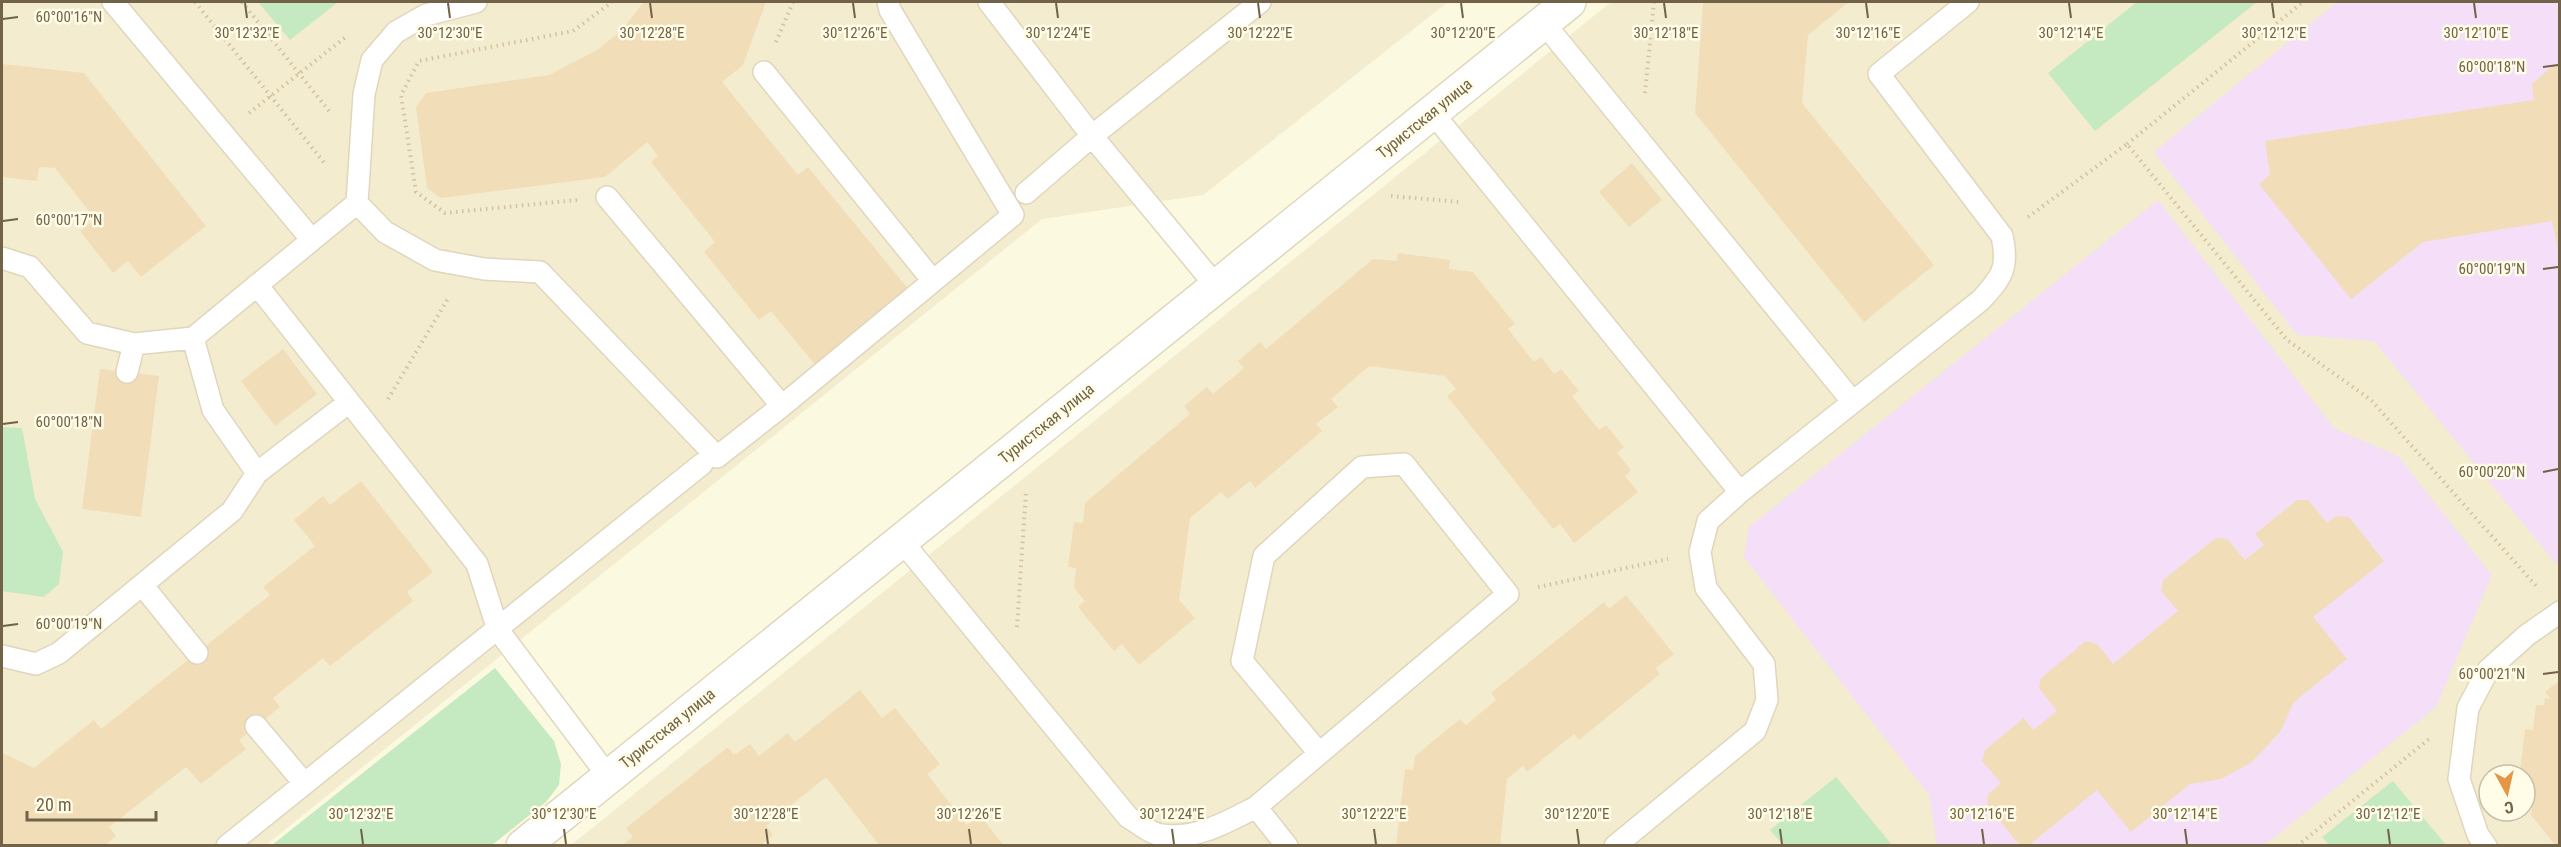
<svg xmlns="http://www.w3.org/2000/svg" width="2561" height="847" font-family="'Roboto Condensed',sans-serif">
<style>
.residential{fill:#f3eccf;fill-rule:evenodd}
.education{fill:#f5def8}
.green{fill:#c5e9c0}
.building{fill:#f1deb9}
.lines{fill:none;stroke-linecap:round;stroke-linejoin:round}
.lane-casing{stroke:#e0d6bd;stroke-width:24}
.street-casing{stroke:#e0d6bd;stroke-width:36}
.path{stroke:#d5c29c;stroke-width:4;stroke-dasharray:1.5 4.5;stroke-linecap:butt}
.lane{stroke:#fff;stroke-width:21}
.street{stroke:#fff;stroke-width:33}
.ticks{fill:none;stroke:#726348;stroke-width:2}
.labels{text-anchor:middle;stroke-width:5;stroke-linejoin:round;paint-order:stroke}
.street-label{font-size:16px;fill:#726348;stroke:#fffce7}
.ticks-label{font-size:15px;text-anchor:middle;fill:#726348;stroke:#fffce7;stroke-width:5;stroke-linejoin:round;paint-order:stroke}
</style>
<rect width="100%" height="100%" fill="#fcf9e1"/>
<!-- residential -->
<path class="residential" d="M2,2H1448L1203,195L1042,219L266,845L2,846Z
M1611,2H2559V845L570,846ZM2489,775H2525V811H2489Z"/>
<!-- education -->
<path class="education" d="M2337,2H2559V564L2557,565L2374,341L2297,335L2154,152Z
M2158,200L2334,428L2398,456L2492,575L2436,707L2265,845L1937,846L1929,795L1744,557L1749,527Z"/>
<!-- green -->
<path class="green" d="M258,2H338L290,40Z
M2137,2H2257L2095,131L2048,73Z
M2,427L22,428L35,499L63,552L59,584L44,597L2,591Z
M495,668L554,741L561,764L559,785L546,802L492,845H272Z
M1836,777L1892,845H1783L1770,830Z
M2393,781L2446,845H2329L2322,837Z"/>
<!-- building -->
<path class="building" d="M644,2H766L743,65L722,82L798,175L808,167L910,291L817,367L771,311L759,320L704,252L715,242L651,162L658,156L647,142L605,177L441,198L427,188L416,107L426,93L549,75L597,50L622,30Z
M1705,2H1849L1808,35L1802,103L1934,265L1864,322L1695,113L1703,4Z
M2,64L84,73L206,226L141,277L128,261L113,273L80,231L95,219L55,168L39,167L37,181L2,177Z
M2555,64L2560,66V260L2552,221L2423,242L2351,299L2259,184L2270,175L2265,141L2534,100L2532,84Z
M1632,163L1662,200L1629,227L1599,192Z
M1398,253L1450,260L1449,269L1473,272L1515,324L1508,329L1534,362L1541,357L1554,374L1561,369L1579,391L1572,396L1599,430L1606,425L1624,447L1617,453L1631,470L1625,476L1638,492L1574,543L1560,524L1553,529L1447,396L1456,389L1445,376L1369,366L1331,399L1338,407L1316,424L1322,431L1255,488L1250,481L1228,499L1221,492L1190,518L1179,600L1195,618L1139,665L1122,644L1114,651L1078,607L1085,601L1074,588L1076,568L1068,567L1074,522L1083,523L1085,503L1190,414L1184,406L1207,387L1213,394L1244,368L1238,361L1260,342L1266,349L1373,259L1397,261Z
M283,349L317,394L275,426L241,381Z
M100,369L159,376L141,517L82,509Z
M361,481L433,572L407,592L413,601L330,666L323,658L273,698L280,707L239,740L246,749L201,784L186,767L109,827L116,836L104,846H2V753L34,768L94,720L101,729L270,595L263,587L315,546L294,520L323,496L330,505Z
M2297,500H2308L2327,523L2336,516L2349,517L2384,561L2313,617L2347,659L2294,702L2280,732L2252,762L2221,779L2190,784L2131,832L2097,790L2028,846H2020L1987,804L1988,794L2001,783L1982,761L1985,750L2024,718L2033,730L2057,711L2039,688L2041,678L2086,641L2097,644L2113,664L2178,611L2161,591L2163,580L2216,538L2227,539L2245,560L2264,545L2255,534Z
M1626,595L1674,654L1656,668L1660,674L1579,740L1574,734L1527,772L1523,766L1507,779L1500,846H1396L1405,769L1413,770L1415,756L1460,719L1466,725L1496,700L1491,693L1604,602L1609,609Z
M2560,680V846H2556L2531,815L2533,798H2526L2528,773L2520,772L2525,729L2533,730L2536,705H2544L2545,698L2551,699L2545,692Z
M860,690L882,718L895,708L940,764L927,774L967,825L980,815L1004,846H880L826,777L766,826L773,835L760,846H621L633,837L626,828L728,747L734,755L750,744L759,756L788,733L795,742Z"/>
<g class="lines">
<!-- lane casing -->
<g class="lane-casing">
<path id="lane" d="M989,2L1092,136L1216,286
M1543,22L1852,401
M764,72L933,281
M1432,112L1740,492
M1026,193L1092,136L1260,2
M607,197L782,406
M357,203L385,232L435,260L484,269L540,272L717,457L782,406L1013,215L890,10L888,2
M312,240L357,203L364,94L372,60L396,32L426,15L476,2
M2,258L30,267L87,333L134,344L193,338L312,240L113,2
M257,285L477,564L498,630L608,776
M193,338L213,410L257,473
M127,372L134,344
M901,540L1128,817C1138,823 1151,834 1162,835C1196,840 1227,822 1256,807L1508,594L1404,464L1362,467L1264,556L1242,661L1319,753
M143,586L197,653
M2,656L36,664L59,653L232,511L257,473L348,403
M256,726L304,783
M1256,807L1287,846
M227,846L702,464
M1615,846L1755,731L1767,700L1764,664L1706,588L1700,552L1708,521L1740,492L1981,300C2002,277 2009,268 2002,236L1879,74L1968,2
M2486,846L2478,835L2459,779L2468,708L2488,670L2527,635L2560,612"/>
</g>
<!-- street casing -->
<g class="street-casing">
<path id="street" d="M523,846L1569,2"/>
</g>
<!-- path -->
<path class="path" d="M195,2L326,165
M242,2L329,111
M776,42L793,2
M1645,93L1654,2
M249,113L347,36
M2127,144L2303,2
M1391,196L1461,202
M577,200L445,213L416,192L401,95L419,61L573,31L612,2
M2028,217L2127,144L2287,340L2371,400L2537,587
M388,399L449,297
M1538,587L1668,559
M1017,627L1026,491
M2297,846L2429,739"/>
<!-- lane -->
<use href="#lane" class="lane"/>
<!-- street -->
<use href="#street" class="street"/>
</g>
<!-- ticks -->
<path class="ticks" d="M245,3L247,18M448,3L450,18M650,3L652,18M853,3L855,18M1056,3L1058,18M1258,3L1260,18M1461,3L1463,18M1664,3L1666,18M1866,3L1868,18M2069,3L2071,18M2272,3L2274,18M2474,3L2476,18M3,19L18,17M2543,67L2558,65M3,221L18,219M2543,269L2558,267M3,424L18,422M2543,472L2558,469M3,626L18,624M2543,674L2558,672M361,829L363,844M564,829L566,844M766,829L768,844M969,829L971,844M1172,829L1174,844M1374,829L1376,844M1577,829L1579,844M1780,829L1782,844M1982,829L1984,844M2185,829L2187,844M2388,829L2390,844"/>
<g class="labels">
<!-- street labels -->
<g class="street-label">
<text transform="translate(1424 118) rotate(-39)" y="6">Туристская улица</text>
<text transform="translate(1046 423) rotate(-39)" y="6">Туристская улица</text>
<text transform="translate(667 728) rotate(-39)" y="6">Туристская улица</text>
</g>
</g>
<g class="ticks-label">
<text x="69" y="22">60°00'16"N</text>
<text x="247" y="38">30°12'32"E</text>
<text x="450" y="38">30°12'30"E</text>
<text x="652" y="38">30°12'28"E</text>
<text x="855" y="38">30°12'26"E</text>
<text x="1058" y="38">30°12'24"E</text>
<text x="1260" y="38">30°12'22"E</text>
<text x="1463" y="38">30°12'20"E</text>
<text x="1666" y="38">30°12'18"E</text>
<text x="1868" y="38">30°12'16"E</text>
<text x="2071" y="38">30°12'14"E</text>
<text x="2274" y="38">30°12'12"E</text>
<text x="2476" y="38">30°12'10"E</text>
<text x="2492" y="72">60°00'18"N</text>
<text x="69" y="225">60°00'17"N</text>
<text x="2492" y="274">60°00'19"N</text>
<text x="69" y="427">60°00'18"N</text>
<text x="2492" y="477">60°00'20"N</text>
<text x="69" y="629">60°00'19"N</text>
<text x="2492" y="679">60°00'21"N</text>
<text x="361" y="819">30°12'32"E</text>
<text x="564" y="819">30°12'30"E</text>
<text x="766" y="819">30°12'28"E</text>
<text x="969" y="819">30°12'26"E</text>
<text x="1172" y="819">30°12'24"E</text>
<text x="1374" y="819">30°12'22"E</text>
<text x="1577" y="819">30°12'20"E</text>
<text x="1780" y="819">30°12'18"E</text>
<text x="1982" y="819">30°12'16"E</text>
<text x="2185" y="819">30°12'14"E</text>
<text x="2388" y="819">30°12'12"E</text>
</g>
<!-- border -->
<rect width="2561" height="847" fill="none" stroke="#726348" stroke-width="6"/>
<!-- north arrow -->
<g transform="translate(2507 793) rotate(172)"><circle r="28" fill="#fffce7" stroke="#c7bfa7" stroke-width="1.5"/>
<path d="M0-4.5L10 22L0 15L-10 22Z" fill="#e69446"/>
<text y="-9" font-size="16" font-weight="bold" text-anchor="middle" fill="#726348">С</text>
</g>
<!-- scale -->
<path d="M27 811v9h129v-9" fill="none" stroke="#726348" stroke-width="3"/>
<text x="36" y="811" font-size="18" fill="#726348" stroke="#fffce7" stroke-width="4.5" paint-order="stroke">20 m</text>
</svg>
